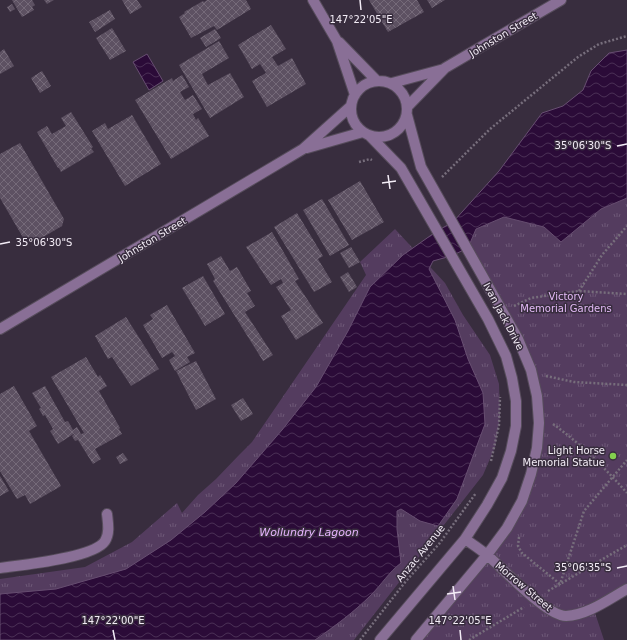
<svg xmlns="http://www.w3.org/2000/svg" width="627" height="640" font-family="'DejaVu Sans',sans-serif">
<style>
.park{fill:url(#park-tufts)}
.water{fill:url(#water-waves);stroke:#674e71}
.building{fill:url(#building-cross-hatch)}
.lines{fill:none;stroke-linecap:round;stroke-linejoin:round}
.minor-casing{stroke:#564c5b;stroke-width:12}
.path{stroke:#776e7c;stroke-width:2.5;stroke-dasharray:2 2;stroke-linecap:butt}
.minor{stroke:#896f96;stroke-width:10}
.ticks{fill:none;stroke:#f3ecf6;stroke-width:1.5}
.poi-dot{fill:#83d04e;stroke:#382d3e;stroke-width:1.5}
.labels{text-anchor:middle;stroke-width:3;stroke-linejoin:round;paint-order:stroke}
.street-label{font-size:10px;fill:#f3ecf6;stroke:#382d3e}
.park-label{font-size:10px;fill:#e3baf6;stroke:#382d3e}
.poi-label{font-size:10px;fill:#f3ecf6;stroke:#382d3e;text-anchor:end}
.water-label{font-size:11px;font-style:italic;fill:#e7b4ff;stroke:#382d3e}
.ticks-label{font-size:10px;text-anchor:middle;fill:#f3ecf6;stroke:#382d3e;stroke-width:3;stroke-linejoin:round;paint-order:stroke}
</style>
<defs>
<pattern id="park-tufts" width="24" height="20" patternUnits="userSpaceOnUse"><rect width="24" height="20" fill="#543c5f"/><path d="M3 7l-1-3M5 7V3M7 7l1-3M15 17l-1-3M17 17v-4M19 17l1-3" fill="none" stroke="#6d5877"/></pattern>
<pattern id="water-waves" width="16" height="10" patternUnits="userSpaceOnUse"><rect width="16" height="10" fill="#2b0b38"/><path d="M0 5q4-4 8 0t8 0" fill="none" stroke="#4a2f55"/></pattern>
<pattern id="building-cross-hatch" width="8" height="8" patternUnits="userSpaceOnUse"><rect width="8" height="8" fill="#5d5162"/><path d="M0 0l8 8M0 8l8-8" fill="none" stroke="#756a79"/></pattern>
</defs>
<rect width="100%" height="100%" fill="#382d3e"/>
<!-- park -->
<path class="park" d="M627,198V589L592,608L556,613L487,555L507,528L537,448L531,370L468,248L476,229L504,217L544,227L561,242L601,209Z
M395,229L445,283L463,315L490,355L499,384L500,417L495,447L483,475L354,640H0V579L85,567L132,542L177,503L182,513L198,495L216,479L240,454L252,442L366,275L360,262Z
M487,558L553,615L594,610L604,640H420Z"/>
<!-- water -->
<path class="water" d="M627,50V198L601,209L561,242L544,227L504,217L476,229L468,248L451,256L433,261L429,269L455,320L468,359L483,393L485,424L457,499L438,526L420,521L401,509L397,511V529L401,563C389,572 382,584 371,595C354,612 335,626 315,640H0V594L56,589L126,569L171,540L205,512L236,483L282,430L316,387L348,331L370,287L403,255L437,231L453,222L499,171L542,113L563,106L583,90L591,71L609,53Z
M147,54L163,81L149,90L133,62Z"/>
<!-- building -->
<path class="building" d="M12,0H32L35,5L32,7L34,10L22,17Z
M44,0H54L47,4Z
M122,0H137L142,7L130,14Z
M207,0H246L251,9L217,30L214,26L191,38L179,17L185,13L184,12L203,1L204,2Z
M369,0H417L424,12L388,32Z
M427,0H445L432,8Z
M12,4L15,9L10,12L7,7Z
M110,10L115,19L95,32L89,22Z
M271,25L286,49L272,57L278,66L292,58L306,84L267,107L252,81L266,73L260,64L252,69L238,45Z
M112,28L126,51L110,60L96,38Z
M215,29L221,38L206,47L200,38Z
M219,41L229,58L202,74L208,85L230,73L244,97L210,118L179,65Z
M4,49L14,66L0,74V52Z
M42,71L51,86L40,93L31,78Z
M182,75L189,87L180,92L185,100L193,95L202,109L193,114L196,120L198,118L209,136L171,159L135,100L172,78L173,81Z
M71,112L93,147L91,148L94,152L61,172L59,168H58L37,132L47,126L52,134L66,126L61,118Z
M132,115L161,164L125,186L92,131L105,123L108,129Z
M20,143L64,219L62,226L33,243L25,241L0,198V154Z
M360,181L384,222L352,240L328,200Z
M322,199L349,245L330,256L303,210Z
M297,213L323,256L318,259L332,282L314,292L274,227Z
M272,232L299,279L295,281L323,323L296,340L281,316L291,310L276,287L283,283L281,279L271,285L246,247Z
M351,247L360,262L349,268L340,253Z
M221,256L230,271L237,267L251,291L247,293L255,306L245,312L273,355L263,361L213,281L215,279L207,264Z
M348,272L357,287L349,292L340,277Z
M203,276L225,314L205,326L182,288Z
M167,305L195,353L187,357L190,362L175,371L169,360L175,356L172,352L162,358L143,325L153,319L150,315Z
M126,317L159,369L131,386L112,357L108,359L95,336Z
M86,357L98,377L100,375L107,386L99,391L120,428L119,429L122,434L95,449L101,459L93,464L78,440L75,441L72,436L75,433L58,444L50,431L53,429L45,415L43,416L39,409L41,408L32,393L45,386L65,422L68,421L73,430L77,427L81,434L84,433L51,377Z
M196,361L216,399L196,410L176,371Z
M14,386L37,426L29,431L61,486L30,504L25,495L17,499L0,471V394Z
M243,398L253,414L241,421L231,405Z
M123,453L128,460L120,464L116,457Z
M0,476L9,491L0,496Z"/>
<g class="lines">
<!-- minor casing -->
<g class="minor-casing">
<path id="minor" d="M313,0L337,41L355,95
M339,42L377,81
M351 109a28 28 0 1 1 56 0a28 28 0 1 1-56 0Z
M392,83L444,69
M408,106L445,68L561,0
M407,115L421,167L518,339L531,370L537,396L539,423L537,448L531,474L522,501L507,528L487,555L416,640
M369,135L401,168L488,319L506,356L512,378L516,401V426L511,451L502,478L487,505L465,539L380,640
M307,148L363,132
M0,329L303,149L351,106
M465,539C472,544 480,549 487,555C504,569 546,616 566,616C588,615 609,599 627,589
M0,568C22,565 94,558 105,541C110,533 108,523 107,514"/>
</g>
<!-- path -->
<path class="path" d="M359,162L370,159L372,160
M442,177L490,129L578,57L599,44L627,36
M579,291L602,255L627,226
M514,306L531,298L579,291L627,294
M546,376L574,382L627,385
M553,424C581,444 605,468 627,493
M491,461L499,425L500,397
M519,537L518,546L522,553L560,584L627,545
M548,591L560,584L584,511L627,460
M360,640L406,581L439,544L476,493
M469,640L524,607"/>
<!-- minor -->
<use href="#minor" class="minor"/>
</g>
<!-- ticks -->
<path class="ticks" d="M360,0L361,10M617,146L627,144M388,175L390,189M382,183L396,181M0,244L10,242M617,568L627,566M453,586L455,600M447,594L461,592M113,630L115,640M460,630L461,640"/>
<!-- markers -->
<circle class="poi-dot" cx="613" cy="456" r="4"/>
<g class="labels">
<!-- street labels -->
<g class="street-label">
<text transform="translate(503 34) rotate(-31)" y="4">Johnston Street</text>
<text transform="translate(152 239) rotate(-31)" y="4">Johnston Street</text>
<text transform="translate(504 316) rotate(62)" y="4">Ivan Jack Drive</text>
<text transform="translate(420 553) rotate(-51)" y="4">Anzac Avenue</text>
<text transform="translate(524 586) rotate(40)" y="4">Morrow Street</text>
</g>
<!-- park labels -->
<g class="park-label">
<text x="566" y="300">Victory<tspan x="566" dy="12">Memorial Gardens</tspan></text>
</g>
<!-- poi labels -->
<g class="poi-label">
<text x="605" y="454">Light Horse<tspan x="605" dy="12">Memorial Statue</tspan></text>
</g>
<!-- water labels -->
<g class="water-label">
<text x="309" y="536">Wollundry Lagoon</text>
</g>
</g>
<g class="ticks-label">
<text x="361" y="23">147°22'05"E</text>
<text x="583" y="149">35°06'30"S</text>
<text x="44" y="246">35°06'30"S</text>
<text x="583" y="571">35°06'35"S</text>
<text x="113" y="624">147°22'00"E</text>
<text x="460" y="624">147°22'05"E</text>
</g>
</svg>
